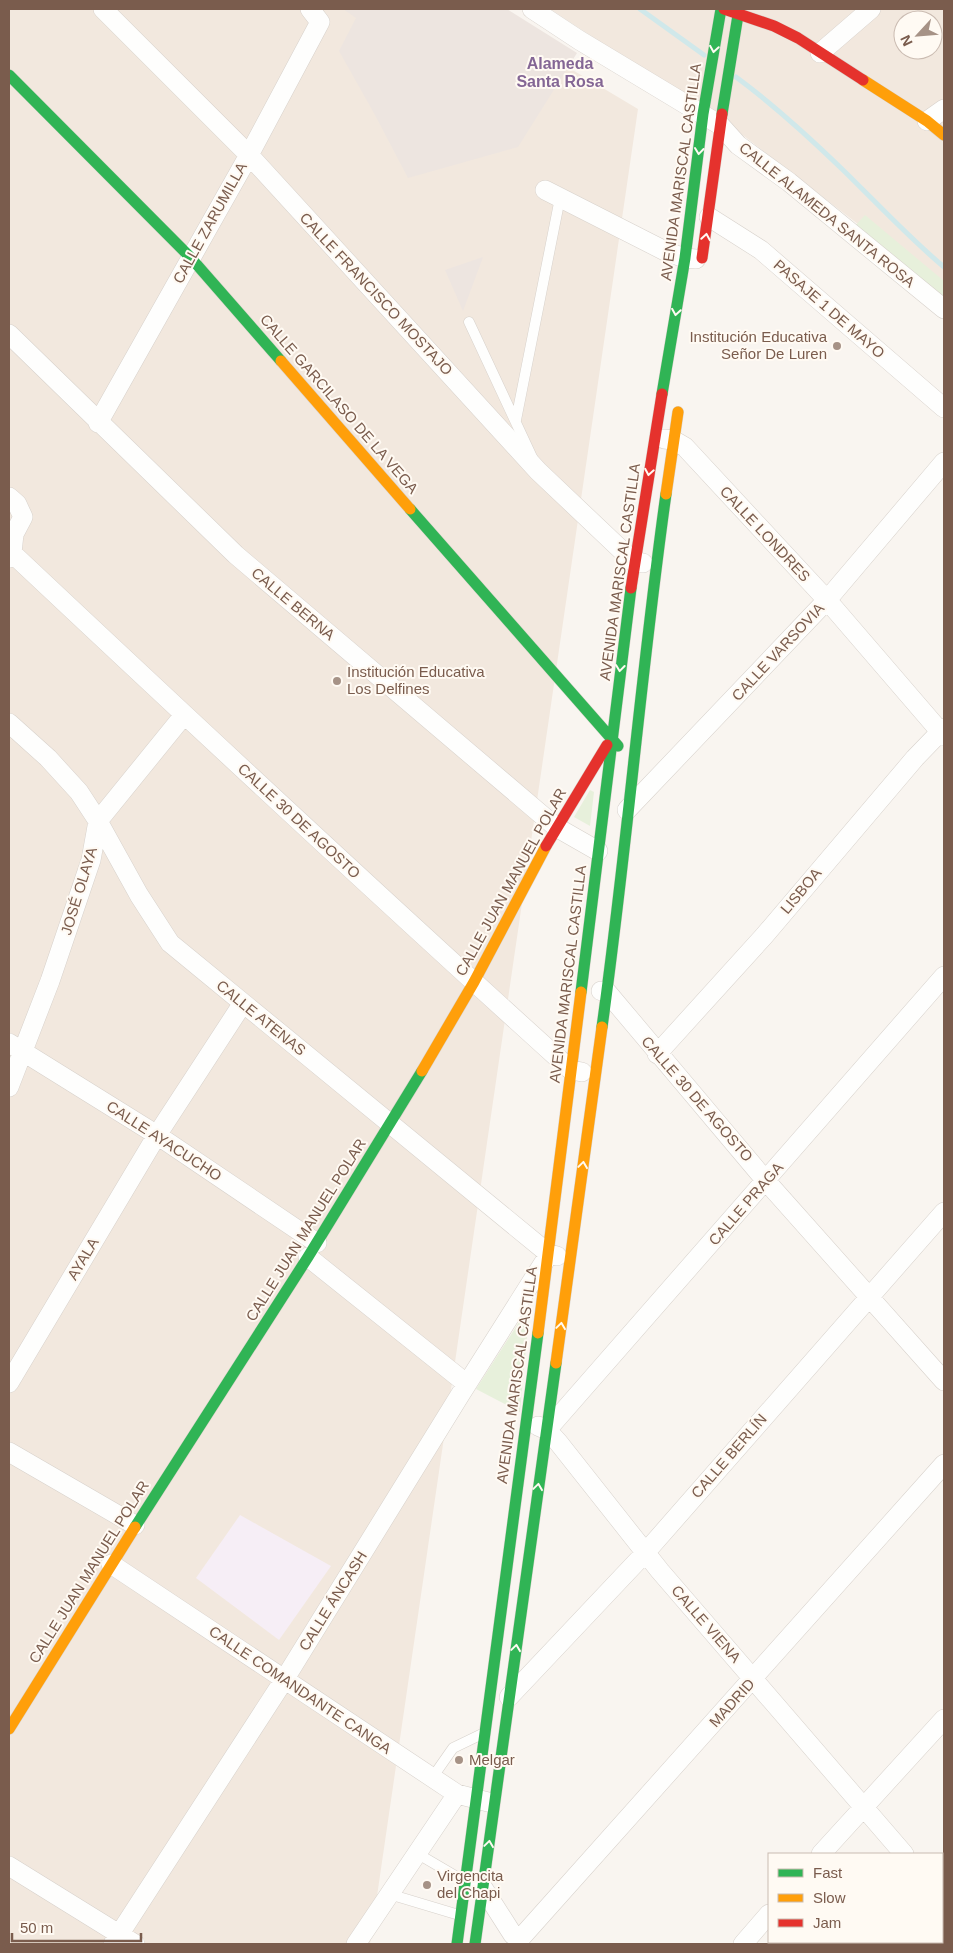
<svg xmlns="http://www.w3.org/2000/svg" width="953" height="1953" font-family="Helvetica,sans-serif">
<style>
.residential{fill:#f2e8de;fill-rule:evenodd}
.industrial{fill:#ede5e0}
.education{fill:#f6eef6}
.green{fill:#e7f0db}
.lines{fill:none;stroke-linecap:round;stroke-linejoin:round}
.stream{stroke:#d0e8ea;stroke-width:5}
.lane-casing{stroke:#d7d1cb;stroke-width:11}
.street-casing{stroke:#d7d1cb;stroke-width:20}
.fast-casing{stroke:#d9d2cb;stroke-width:12}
.slow-casing{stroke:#d9d2cb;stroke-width:12}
.jam-casing{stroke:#d9d2cb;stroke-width:12}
.lane{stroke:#fefefd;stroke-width:10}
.street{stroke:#fefefd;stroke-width:19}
.fast{stroke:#30b455;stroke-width:11}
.slow{stroke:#ff9f0a;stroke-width:11}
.jam{stroke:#e5322d;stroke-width:11}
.oneway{stroke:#fffaf3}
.poi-dot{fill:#a69286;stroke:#fffaf3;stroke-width:2}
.labels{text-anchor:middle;stroke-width:4;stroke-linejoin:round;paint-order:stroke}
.street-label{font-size:15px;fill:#7a5c4d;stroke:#fffaf3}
.poi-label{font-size:15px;fill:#7a5c4d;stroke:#fffaf3;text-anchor:start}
.neighbourhood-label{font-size:16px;font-weight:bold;fill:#846695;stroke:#fffaf3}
</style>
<rect width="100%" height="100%" fill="#f9f5f0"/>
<!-- residential -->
<path class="residential" d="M9,9H470L638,109L370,1944H9Z
M550,9H944V294L933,282L744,136ZM903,20H933V50H903Z"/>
<!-- industrial -->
<path class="industrial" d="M343,9H507L577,53L518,147L408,178L375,115L339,51L356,18Z
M483,257L463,311L445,270Z"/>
<!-- education -->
<path class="education" d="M240,1515L331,1566L279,1640L196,1578Z"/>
<!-- green -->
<path class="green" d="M865,215L944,281V301L855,226Z
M590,790L594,792L590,826L574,817Z
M530,1305L520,1412L476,1389Z"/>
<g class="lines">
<!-- stream -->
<path class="stream" d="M640,9L704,55
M736,77C774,105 809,137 842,169C876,202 908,237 944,267"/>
<!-- lane casing -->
<g class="lane-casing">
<path id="lane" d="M469,322L532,457
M516,420L560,198
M432,1778L453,1748L482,1734
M418,1854L464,1881
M389,1894L459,1915"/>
</g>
<!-- street casing -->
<g class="street-casing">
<path id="street" d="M103,9L249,155L538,471L634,562L643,563
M532,9L579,40L720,125L738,145L789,182L944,309
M820,53L871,9
M927,121L944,109
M545,190L667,252L685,258L696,259
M709,217L761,250L944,408
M9,334L236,555L556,827L598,851
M98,423L249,155L320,22L310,9
M664,439L673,440L685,447L827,600L944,736
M9,497L17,504L23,517L14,534L12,553L9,558
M12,553C197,727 383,900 571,1070L582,1072
M9,723L48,758L79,792L98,821L139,895L170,943L549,1254L557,1256
M627,810L827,600L944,462
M601,991L607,992L766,1181L944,1381
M9,1043L157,1135L317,1243
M657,1054L764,936L915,758L944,728
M9,1087L50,981L91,860L98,821L184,715
M308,1257L467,1384
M9,1383L157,1135L243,1003
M538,1426L547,1430L558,1442L660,1571L904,1854
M547,1430L944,976
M9,1452L135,1525
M111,1564L457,1794L488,1802
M509,1697L645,1553L944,1212
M821,1854L944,1719
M9,1866L135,1944
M478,1886L483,1888L513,1935
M942,1899L944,1902
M519,1940L944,1464
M113,1944L284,1680L460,1395L546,1259
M356,1944L457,1794
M743,1944L769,1914"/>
</g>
<!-- fast casing -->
<g class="fast-casing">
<path id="fast" d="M9,75L191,258L281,361
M722,114L739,9
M662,394L685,258L703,114L721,9
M410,509L618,746
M581,992L631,588
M602,1027C627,849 641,671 666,494
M135,1527L308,1257L422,1071
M457,1944L538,1333
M475,1944L556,1363"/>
</g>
<!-- slow casing -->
<g class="slow-casing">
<path id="slow" d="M863,80L927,121L944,135
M281,361L410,509
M666,494L678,412
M422,1071L474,982L546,846
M538,1333L581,992
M556,1363L602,1027
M9,1729L135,1527"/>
</g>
<!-- jam casing -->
<g class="jam-casing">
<path id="jam" d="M724,9L774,26L798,38L863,80
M702,258L722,114
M631,588L662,394
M546,846L607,745"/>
</g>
<!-- lane -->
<use href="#lane" class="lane"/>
<!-- street -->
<use href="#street" class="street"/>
<!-- fast -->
<use href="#fast" class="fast"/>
<!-- slow -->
<use href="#slow" class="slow"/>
<!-- jam -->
<use href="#jam" class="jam"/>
</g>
<!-- one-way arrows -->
<defs><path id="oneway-chevron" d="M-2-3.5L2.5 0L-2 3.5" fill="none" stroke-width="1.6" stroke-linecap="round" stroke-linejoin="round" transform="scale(1.25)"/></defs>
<g class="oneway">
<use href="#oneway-chevron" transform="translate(714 49) rotate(99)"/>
<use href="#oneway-chevron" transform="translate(699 151) rotate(97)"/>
<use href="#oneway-chevron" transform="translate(706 237) rotate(-81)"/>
<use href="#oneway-chevron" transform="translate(676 312) rotate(99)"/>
<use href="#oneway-chevron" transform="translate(649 472) rotate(100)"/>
<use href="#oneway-chevron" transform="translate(620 668) rotate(97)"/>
<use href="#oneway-chevron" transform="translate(583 1165) rotate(-82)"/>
<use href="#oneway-chevron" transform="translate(561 1326) rotate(-82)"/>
<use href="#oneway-chevron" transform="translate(538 1487) rotate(-82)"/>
<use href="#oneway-chevron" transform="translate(516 1648) rotate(-82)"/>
<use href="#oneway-chevron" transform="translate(489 1844) rotate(-82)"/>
</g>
<!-- markers -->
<g class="poi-dot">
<circle cx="837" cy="346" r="5"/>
<circle cx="337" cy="681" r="5"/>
<circle cx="459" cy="1760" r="5"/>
<circle cx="427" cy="1885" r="5"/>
</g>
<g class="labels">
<!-- street labels -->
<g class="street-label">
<text transform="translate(681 172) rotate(-82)" y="5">AVENIDA MARISCAL CASTILLA</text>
<text transform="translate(827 215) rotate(39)" y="5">CALLE ALAMEDA SANTA ROSA</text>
<text transform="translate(210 223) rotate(-61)" y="5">CALLE ZARUMILLA</text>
<text transform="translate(376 294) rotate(47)" y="5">CALLE FRANCISCO MOSTAJO</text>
<text transform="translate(829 309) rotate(41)" y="5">PASAJE 1 DE MAYO</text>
<text transform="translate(339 404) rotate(49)" y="5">CALLE GARCILASO DE LA VEGA</text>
<text transform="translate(765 534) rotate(47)" y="5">CALLE LONDRES</text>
<text transform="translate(620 572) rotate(-82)" y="5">AVENIDA MARISCAL CASTILLA</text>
<text transform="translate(293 604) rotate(40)" y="5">CALLE BERNA</text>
<text transform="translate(778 652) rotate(-47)" y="5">CALLE VARSOVIA</text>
<text transform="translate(299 821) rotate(43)" y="5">CALLE 30 DE AGOSTO</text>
<text transform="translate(511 882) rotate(-61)" y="5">CALLE JUAN MANUEL POLAR</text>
<text transform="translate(79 891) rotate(-73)" y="5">JOSÉ OLAYA</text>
<text transform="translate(801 891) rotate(-50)" y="5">LISBOA</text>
<text transform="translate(568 974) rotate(-83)" y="5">AVENIDA MARISCAL CASTILLA</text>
<text transform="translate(261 1018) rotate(39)" y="5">CALLE ATENAS</text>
<text transform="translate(697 1099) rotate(49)" y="5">CALLE 30 DE AGOSTO</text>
<text transform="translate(164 1141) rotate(33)" y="5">CALLE AYACUCHO</text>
<text transform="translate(746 1204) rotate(-49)" y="5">CALLE PRAGA</text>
<text transform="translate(306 1230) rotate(-58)" y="5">CALLE JUAN MANUEL POLAR</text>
<text transform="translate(83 1259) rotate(-59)" y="5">AYALA</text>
<text transform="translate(517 1375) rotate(-82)" y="5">AVENIDA MARISCAL CASTILLA</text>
<text transform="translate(729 1456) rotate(-49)" y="5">CALLE BERLÍN</text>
<text transform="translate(89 1572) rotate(-58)" y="5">CALLE JUAN MANUEL POLAR</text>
<text transform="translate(333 1601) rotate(-58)" y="5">CALLE ÁNCASH</text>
<text transform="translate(706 1624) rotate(49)" y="5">CALLE VIENA</text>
<text transform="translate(300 1690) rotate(34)" y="5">CALLE COMANDANTE CANGA</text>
<text transform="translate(732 1703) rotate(-48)" y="5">MADRID</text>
</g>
<!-- poi labels -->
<g class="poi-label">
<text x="827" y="342" text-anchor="end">Institución Educativa<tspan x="827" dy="17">Señor De Luren</tspan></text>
<text x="347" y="677">Institución Educativa<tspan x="347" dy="17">Los Delfines</tspan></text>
<text x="469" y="1765">Melgar</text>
<text x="437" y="1881">Virgencita<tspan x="437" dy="17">del Chapi</tspan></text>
</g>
<!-- neighbourhood labels -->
<g class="neighbourhood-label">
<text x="560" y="69">Alameda<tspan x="560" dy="18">Santa Rosa</tspan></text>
</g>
</g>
<!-- border -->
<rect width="953" height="1953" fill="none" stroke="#7a5c4d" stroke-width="20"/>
<!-- legend -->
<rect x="768" y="1853" width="175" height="90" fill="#fffaf3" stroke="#cabbb1"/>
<rect x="778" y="1869" width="25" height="8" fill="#30b455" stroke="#cabbb1"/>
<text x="813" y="1878" font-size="15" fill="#7a5c4d">Fast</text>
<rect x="778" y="1894" width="25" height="8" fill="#ff9f0a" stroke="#cabbb1"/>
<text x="813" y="1903" font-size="15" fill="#7a5c4d">Slow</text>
<rect x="778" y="1919" width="25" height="8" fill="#e5322d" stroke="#cabbb1"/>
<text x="813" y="1928" font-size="15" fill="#7a5c4d">Jam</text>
<!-- north arrow -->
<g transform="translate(918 35) rotate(244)"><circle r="24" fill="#fffaf3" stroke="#cabbb1"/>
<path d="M0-4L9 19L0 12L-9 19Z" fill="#a69286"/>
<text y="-8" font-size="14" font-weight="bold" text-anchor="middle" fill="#7a5c4d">N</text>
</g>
<!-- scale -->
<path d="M12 1933v8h129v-8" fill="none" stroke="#7a5c4d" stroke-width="2.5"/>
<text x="20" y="1933" font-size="15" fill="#7a5c4d" stroke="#fffaf3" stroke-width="4" paint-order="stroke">50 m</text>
</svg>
